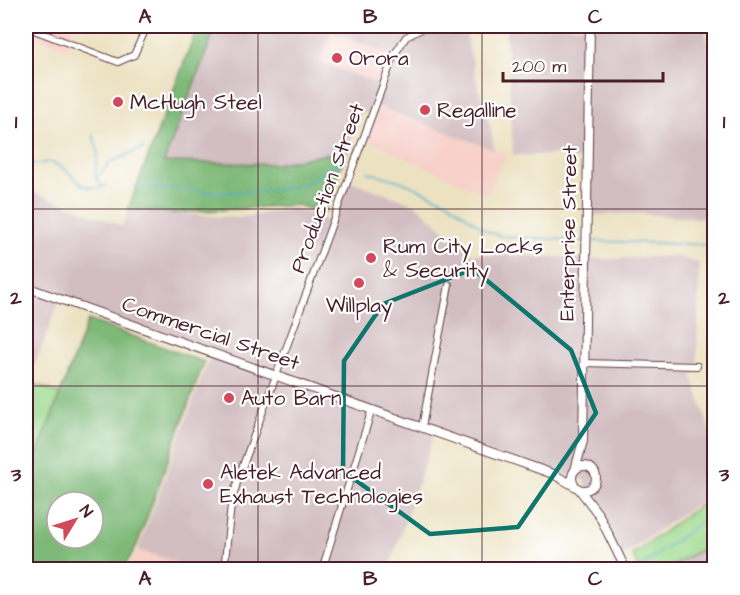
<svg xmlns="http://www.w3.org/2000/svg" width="740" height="595" font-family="'Architects Daughter',sans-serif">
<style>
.built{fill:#f7d0c9}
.industrial{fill:#d2bec1;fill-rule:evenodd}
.green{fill:#9ed98d;stroke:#747c5c;stroke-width:1.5}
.forest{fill:#7eb978;stroke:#646c52;stroke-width:1.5;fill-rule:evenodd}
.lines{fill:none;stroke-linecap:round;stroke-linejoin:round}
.stream{stroke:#50aece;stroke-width:1.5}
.minor-casing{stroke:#623c42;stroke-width:8}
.tertiary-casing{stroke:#623c42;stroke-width:10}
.minor{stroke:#fff;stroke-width:6}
.tertiary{stroke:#fff;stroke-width:8}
.marked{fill:none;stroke:#0f766e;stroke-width:4.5;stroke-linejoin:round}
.grid{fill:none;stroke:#4a1f2b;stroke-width:1.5;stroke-opacity:0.55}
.poi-dot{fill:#d1495b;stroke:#fff;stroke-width:2}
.labels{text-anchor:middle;stroke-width:4.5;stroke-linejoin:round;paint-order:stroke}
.poi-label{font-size:21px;fill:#4a1f2b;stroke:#fff;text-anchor:start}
.street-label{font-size:21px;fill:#4a1f2b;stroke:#fff}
.neatline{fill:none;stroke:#4a1f2b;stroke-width:2}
.grid-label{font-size:20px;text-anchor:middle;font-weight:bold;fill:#4a1f2b}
</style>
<rect width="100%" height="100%" fill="#fff"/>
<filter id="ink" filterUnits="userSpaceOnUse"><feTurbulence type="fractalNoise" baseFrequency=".0167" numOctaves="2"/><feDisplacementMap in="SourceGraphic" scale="12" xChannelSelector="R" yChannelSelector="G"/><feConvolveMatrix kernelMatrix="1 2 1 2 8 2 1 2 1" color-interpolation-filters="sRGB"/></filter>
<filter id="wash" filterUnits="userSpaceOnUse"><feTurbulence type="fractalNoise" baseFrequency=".008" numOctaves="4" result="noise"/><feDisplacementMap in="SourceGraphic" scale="24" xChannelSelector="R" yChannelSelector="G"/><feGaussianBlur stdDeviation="1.35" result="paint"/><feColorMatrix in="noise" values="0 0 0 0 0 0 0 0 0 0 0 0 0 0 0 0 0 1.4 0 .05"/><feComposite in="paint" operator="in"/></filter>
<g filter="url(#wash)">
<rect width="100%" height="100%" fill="#ece2c2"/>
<!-- built -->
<path class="built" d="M26,26H75L67,48L26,33Z
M331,32L394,56L383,86L320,62Z
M375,105L506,154L487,195L363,138Z
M138,550L198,569H127Z"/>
<!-- industrial -->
<path class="industrial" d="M216,26H464L478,88L491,129L494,150L375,105L371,116L361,112L347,150L276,164L164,162ZM331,32L394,56L383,86L320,62Z
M506,26H704L714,66V219L628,213L586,216L587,159H563V155H513Z
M348,180L416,205L472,254L608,259L675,256L699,263L697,371L692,376L714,443V492L620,557L583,479L553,474L435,433L389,569H198L138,550L211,353L60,300L28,381L26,380V189L122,226L129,210L239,218L294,208L331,222Z
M714,543V569H666Z"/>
<!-- green -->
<path class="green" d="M26,380L60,394L26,484Z
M714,495V543L666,569H639L632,555Z"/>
<!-- forest -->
<path class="forest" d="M198,26H216L164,162L276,164L347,150L324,213L297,205L173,213L128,209Z
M88,320L204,362L137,545L123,569H26V484ZM57,502H93V538H57Z"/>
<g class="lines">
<!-- stream -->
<path class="stream" d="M713,26L714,32
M93,135L98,152L95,178
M26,166C35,166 44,160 53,163C76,170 74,194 106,186
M367,172L400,181L448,202L485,230L500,236L584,241
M102,186L96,178L111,162L144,148
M135,186C188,190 249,199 301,185C316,181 327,165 341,163
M588,241L714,245
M641,567L714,512"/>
</g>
</g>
<g filter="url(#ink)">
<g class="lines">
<!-- minor casing -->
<g class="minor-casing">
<path id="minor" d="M26,27L118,62L134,55L147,26
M584,363L697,366
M422,427L449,285
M224,570L231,505L238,479L394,55L406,37L427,26
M322,570L372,409"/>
</g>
<!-- tertiary casing -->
<g class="tertiary-casing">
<path id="tertiary" d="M26,287L553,474L576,487
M572 478a12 12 0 1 1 24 0a12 12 0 1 1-24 0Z
M575,470L583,441L590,26
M579,489L599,515L626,570"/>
</g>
<!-- minor -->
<use href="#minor" class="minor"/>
<!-- tertiary -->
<use href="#tertiary" class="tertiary"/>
</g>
</g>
<!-- marked area -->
<path class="marked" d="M473,269L571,350L596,413L518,527L430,534L343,471L344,361L383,304Z"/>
<!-- grid -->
<path class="grid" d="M258,26V570M482,26V570M26,209H714M26,386H714"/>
<!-- markers -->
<g class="poi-dot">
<circle cx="337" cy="58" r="6"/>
<circle cx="118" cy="102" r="6"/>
<circle cx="425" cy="110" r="6"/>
<circle cx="371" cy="258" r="6"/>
<circle cx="359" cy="283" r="6"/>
<circle cx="229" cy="398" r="6"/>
<circle cx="208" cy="484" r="6"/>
</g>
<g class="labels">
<!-- poi labels -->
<g class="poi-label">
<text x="349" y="65">Orora</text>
<text x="130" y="109">McHugh Steel</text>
<text x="437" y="117">Regalline</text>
<text x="383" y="253">Rum City Locks<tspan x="383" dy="24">&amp; Security</tspan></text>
<text x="359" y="312" text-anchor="middle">Willplay</text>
<text x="241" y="405">Auto Barn</text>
<text x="220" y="479">Aletek Advanced<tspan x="220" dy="24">Exhaust Technologies</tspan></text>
</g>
<!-- street labels -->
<g class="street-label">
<text transform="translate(327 188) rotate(-70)" y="7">Production Street</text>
<text transform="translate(568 233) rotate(-89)" y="7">Enterprise Street</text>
<text transform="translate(211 333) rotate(19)" y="7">Commercial Street</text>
</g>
</g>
<!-- margin -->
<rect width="740" height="595" fill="none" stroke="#fff" stroke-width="66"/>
<!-- north arrow -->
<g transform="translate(75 520) rotate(52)"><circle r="28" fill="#ffffff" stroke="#b7a5aa" stroke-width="1.5"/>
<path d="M0-4.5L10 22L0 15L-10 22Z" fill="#d1495b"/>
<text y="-9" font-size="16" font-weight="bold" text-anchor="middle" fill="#4a1f2b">N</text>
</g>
<!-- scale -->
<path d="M503 72v9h160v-9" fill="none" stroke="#4a1f2b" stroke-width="3"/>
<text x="512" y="72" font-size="18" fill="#4a1f2b" stroke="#ffffff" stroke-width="4.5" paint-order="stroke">200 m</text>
<rect x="33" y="33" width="674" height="529" class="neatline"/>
<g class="grid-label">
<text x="145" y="23">A</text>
<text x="370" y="23">B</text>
<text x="595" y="23">C</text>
<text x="16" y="128">1</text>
<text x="724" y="128">1</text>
<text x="16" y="304">2</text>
<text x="724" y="304">2</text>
<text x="16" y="481">3</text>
<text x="724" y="481">3</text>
<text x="145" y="585">A</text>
<text x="370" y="585">B</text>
<text x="595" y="585">C</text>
</g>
</svg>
